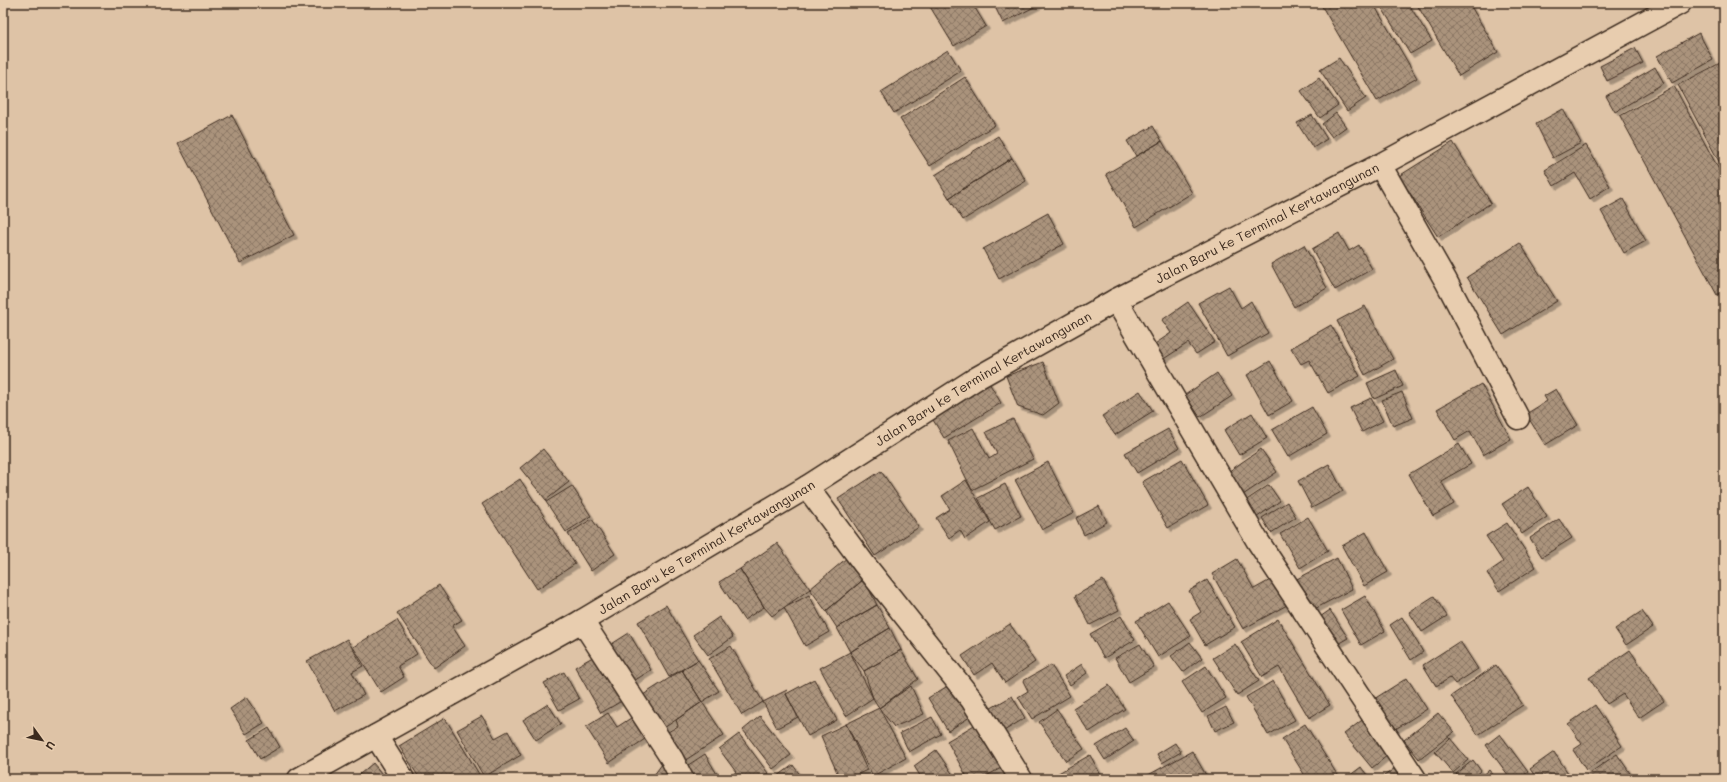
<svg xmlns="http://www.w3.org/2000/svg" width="1727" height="782" font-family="Mali,sans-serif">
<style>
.building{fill:url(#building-cross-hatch);stroke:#3b2a1e;filter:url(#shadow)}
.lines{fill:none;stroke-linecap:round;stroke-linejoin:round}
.minor-casing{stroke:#3b2a1e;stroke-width:25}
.secondary-casing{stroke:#3b2a1e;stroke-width:25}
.minor{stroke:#e8cdaf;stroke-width:22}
.secondary{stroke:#e8cdaf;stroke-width:22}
.labels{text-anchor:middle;stroke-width:3;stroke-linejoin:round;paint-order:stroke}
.street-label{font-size:13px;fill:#3b2a1e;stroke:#e8cdaf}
</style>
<defs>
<pattern id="building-cross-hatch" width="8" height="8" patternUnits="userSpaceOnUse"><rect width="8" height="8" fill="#aa937c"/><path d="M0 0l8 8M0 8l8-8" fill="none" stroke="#8c7865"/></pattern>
<filter id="shadow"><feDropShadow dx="3.5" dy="3.5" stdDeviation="0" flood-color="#0004"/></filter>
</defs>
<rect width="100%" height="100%" fill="#dec3a6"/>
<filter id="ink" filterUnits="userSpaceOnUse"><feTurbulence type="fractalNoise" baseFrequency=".025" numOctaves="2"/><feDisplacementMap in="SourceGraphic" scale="8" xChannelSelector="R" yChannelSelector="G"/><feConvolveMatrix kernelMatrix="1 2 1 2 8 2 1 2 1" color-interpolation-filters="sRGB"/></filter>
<g filter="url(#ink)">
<!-- building -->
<path class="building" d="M933,3H972L986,26L954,46L929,5Z
M993,3H1042L1003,23Z
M1320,3H1373L1417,78L1377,101Z
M1379,3H1408L1432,41L1410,54Z
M1416,3H1469L1498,52L1459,76Z
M1699,33L1713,60L1672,83L1657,56Z
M1635,48L1643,63L1607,81L1600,66Z
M948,50L961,71L894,113L881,92Z
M1339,58L1366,98L1347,111L1320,70Z
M1720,63L1724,71V171L1678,85Z
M1655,67L1664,83L1615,112L1606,96Z
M965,77L995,125L930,166L900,119Z
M1319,78L1338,105L1320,118L1301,91Z
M1674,86L1724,179V291L1717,295L1620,116Z
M1563,109L1581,143L1553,158L1536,124Z
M1336,113L1346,127L1332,137L1322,124Z
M232,115L294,235L240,263L178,144Z
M1312,115L1327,139L1313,148L1297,123Z
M1153,126L1162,141L1136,156L1127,141Z
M998,136L1012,158L949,198L935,175Z
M1162,141L1192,193L1136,227L1106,174Z
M1453,142L1491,203L1438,237L1399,176Z
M1586,145L1610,186L1590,199L1575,173L1554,186L1545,170Z
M1012,158L1026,181L963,220L949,198Z
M1623,199L1646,241L1624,253L1601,211Z
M1048,213L1064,244L999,279L983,249Z
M1339,233L1349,251L1359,245L1372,269L1335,290L1312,249Z
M1520,243L1557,301L1503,335L1467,277Z
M1304,245L1327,288L1294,307L1271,264Z
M1229,286L1241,308L1251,301L1268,333L1227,356L1198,303Z
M1188,302L1215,342L1196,354L1188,343L1159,362L1149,348L1171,333L1162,320Z
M1365,306L1393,359L1365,375L1337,321Z
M1331,325L1360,376L1328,393L1309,360L1301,364L1291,348Z
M1270,361L1293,401L1269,415L1247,375Z
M1043,362L1059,403L1043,415L1018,407L1006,376Z
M1396,370L1403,386L1374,399L1367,383Z
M1217,373L1232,396L1200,417L1185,395Z
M988,381L1001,403L944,438L930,415Z
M1481,384L1511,439L1483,455L1470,431L1455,440L1437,409Z
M1556,389L1578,425L1545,445L1526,414L1547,401L1544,396Z
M1140,391L1153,411L1115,435L1102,416Z
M1402,392L1413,418L1393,426L1382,400Z
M1371,398L1383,421L1362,432L1350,408Z
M1312,407L1327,434L1288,457L1272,430Z
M1252,413L1267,438L1239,455L1224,430Z
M1013,419L1033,459L972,490L948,441L973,428L989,459L997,454L986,432Z
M1168,429L1179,448L1137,473L1125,453Z
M1459,444L1471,464L1441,481L1454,504L1433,516L1409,474Z
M543,449L569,482L546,500L520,468Z
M1261,449L1277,472L1240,497L1225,474Z
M1182,459L1208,505L1168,528L1142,482Z
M1048,462L1074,513L1042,530L1015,480Z
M1329,464L1343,491L1312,508L1298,481Z
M881,471L919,527L875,556L838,499Z
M520,479L575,564L537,589L482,504Z
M966,480L990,522L965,539L960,530L949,538L936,518L950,509L942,496Z
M1005,484L1021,516L995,530L978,498Z
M1269,485L1280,501L1253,520L1242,503Z
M572,486L591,516L566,532L546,502Z
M1528,487L1547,517L1522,534L1502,504Z
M1287,502L1296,517L1271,533L1262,518Z
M1099,506L1107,522L1084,535L1076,518Z
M1308,517L1328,551L1300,568L1280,534Z
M592,519L615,554L591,571L568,534Z
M1559,519L1572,538L1542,557L1530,538Z
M1507,523L1536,567L1499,591L1487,573L1503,562L1486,536Z
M1366,532L1388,572L1364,586L1342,546Z
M777,543L810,589L772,616L764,607L740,569Z
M848,557L864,579L826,611L810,589Z
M1337,558L1352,589L1309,612L1293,581Z
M1237,559L1254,589L1272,579L1287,605L1243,629L1212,574Z
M740,569L764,607L744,620L719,582Z
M864,579L877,605L837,628L826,611Z
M1103,580L1119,610L1090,625L1075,596Z
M1207,580L1235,627L1205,645L1190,619L1201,612L1189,591Z
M439,585L462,620L452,626L465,646L434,668L397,613Z
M809,595L829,632L805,646L784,608Z
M1365,596L1385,631L1361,645L1341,610Z
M1434,596L1447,616L1422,632L1409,612Z
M1168,601L1191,636L1158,657L1136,621Z
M666,605L698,660L669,677L638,622Z
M877,605L890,628L850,652L837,628Z
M1330,610L1348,638L1334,646L1317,619Z
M1642,611L1653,627L1626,645L1615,629Z
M1121,616L1135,640L1104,658L1090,634Z
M719,617L733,637L708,655L693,635Z
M1402,617L1423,652L1411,660L1390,625Z
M1278,619L1330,705L1309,718L1279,667L1262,677L1241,642Z
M397,620L417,654L398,666L404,677L381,692L353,647Z
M1010,624L1035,662L1005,683L992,663L974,675L962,656Z
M890,628L901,650L864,671L850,652Z
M629,633L651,670L629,684L607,647Z
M347,639L363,666L352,672L364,695L335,711L307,661Z
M1460,641L1478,669L1455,684L1450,678L1436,686L1423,665Z
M1190,642L1202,658L1183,672L1171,656Z
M1140,644L1154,667L1129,682L1115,658Z
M1235,644L1259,681L1237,695L1213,658Z
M731,646L763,702L742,715L709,659Z
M901,650L918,679L879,708L873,698L864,671Z
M1630,650L1664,701L1639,718L1623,694L1607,704L1589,678Z
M850,652L873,698L846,716L820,668Z
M598,654L625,699L601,713L575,667Z
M698,660L719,691L702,702L682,670Z
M1082,664L1087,673L1070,685L1064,676Z
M1051,665L1070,696L1032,719L1018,697L1028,691L1023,681Z
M1496,665L1523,705L1478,735L1451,696Z
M1206,666L1226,698L1202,713L1182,682Z
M682,670L702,702L664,728L643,695Z
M564,672L579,699L559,710L544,683Z
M1407,678L1427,709L1394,730L1374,699Z
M814,679L837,720L808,736L786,694Z
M1273,681L1295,720L1268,735L1246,697Z
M954,682L973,715L948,731L928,698Z
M1109,685L1125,709L1089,732L1073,708Z
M911,686L924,714L894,727L879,708Z
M787,690L786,694L798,717L777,728L763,702Z
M1012,696L1025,718L999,734L986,711Z
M247,697L264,723L246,734L230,709Z
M702,702L724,735L681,763L663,735L678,726L676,720Z
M548,704L561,724L536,740L523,720Z
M1595,705L1622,746L1586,770L1573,750L1582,744L1568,724Z
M1226,707L1234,722L1215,731L1208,716Z
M879,708L906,758L873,776L846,724Z
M1057,709L1084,749L1066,761L1039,722Z
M608,713L617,727L634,716L648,737L609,763L586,727Z
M1438,713L1454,732L1419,759L1404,740Z
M482,716L495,738L508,731L521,755L484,777L457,730Z
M760,716L791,755L773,769L743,730Z
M932,717L941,734L909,752L900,733Z
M1366,717L1393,751L1372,768L1344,734Z
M445,718L482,779H420L399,746Z
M846,724L867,770L848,779H840L821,736Z
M976,724L1001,768L981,779H968L947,741Z
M1305,724L1340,779H1307L1282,739Z
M269,728L280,747L260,759L249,740Z
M1125,728L1134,741L1105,760L1096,746Z
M739,734L768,773L760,779H726L736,772L719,749Z
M1500,734L1528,772L1519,779H1511L1486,745Z
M1450,738L1468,760L1453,773L1435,752Z
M1175,743L1181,752L1162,763L1157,754Z
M936,750L956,779H922L914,766Z
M1192,751L1206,775L1200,779H1141Z
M1554,752L1572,779H1537L1530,769Z
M705,754L720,779H688L682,769Z
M1617,754L1630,773L1622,779H1581Z
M1090,755L1103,779H1048Z
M665,760L676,779H651Z
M1473,760L1481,771L1472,779H1460L1456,774Z
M373,763L386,779H354Z
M793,765L803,779H774Z
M1361,767L1370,779H1345Z
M1395,768L1403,779H1380Z
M1489,770L1496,779H1479Z"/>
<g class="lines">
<!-- minor casing -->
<g class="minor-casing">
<path id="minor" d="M1380,165L1446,281L1518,418
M1116,300L1257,540L1415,779
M807,487L864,564L972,700L1021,779
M582,621L672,759L682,779
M376,736L403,779"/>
</g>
<!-- secondary casing -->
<g class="secondary-casing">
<g id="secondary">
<path id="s1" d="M299,779L582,621L807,487L977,378L1116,300L1380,165L1680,3"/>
</g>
</g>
<!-- minor -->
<use href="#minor" class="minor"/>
<!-- secondary -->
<use href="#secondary" class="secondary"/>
</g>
</g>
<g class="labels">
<!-- street labels -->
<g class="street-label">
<text dy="5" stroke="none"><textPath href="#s1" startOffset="1117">Jalan Baru ke Terminal Kertawangunan</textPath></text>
<text dy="5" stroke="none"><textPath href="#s1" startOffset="793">Jalan Baru ke Terminal Kertawangunan</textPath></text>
<text dy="5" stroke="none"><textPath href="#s1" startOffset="469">Jalan Baru ke Terminal Kertawangunan</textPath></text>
</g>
</g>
<!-- margin -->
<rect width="1727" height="782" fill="none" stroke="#e8cdaf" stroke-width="16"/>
<rect x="8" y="8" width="1711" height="766" fill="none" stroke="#3b2a1e" stroke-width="1.5" filter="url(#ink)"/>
<!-- north arrow -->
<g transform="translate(42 740) rotate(123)" stroke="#e8cdaf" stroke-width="3" paint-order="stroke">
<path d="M0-3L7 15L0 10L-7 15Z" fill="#3b2a1e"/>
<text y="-6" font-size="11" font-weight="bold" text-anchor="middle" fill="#3b2a1e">U</text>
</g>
</svg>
